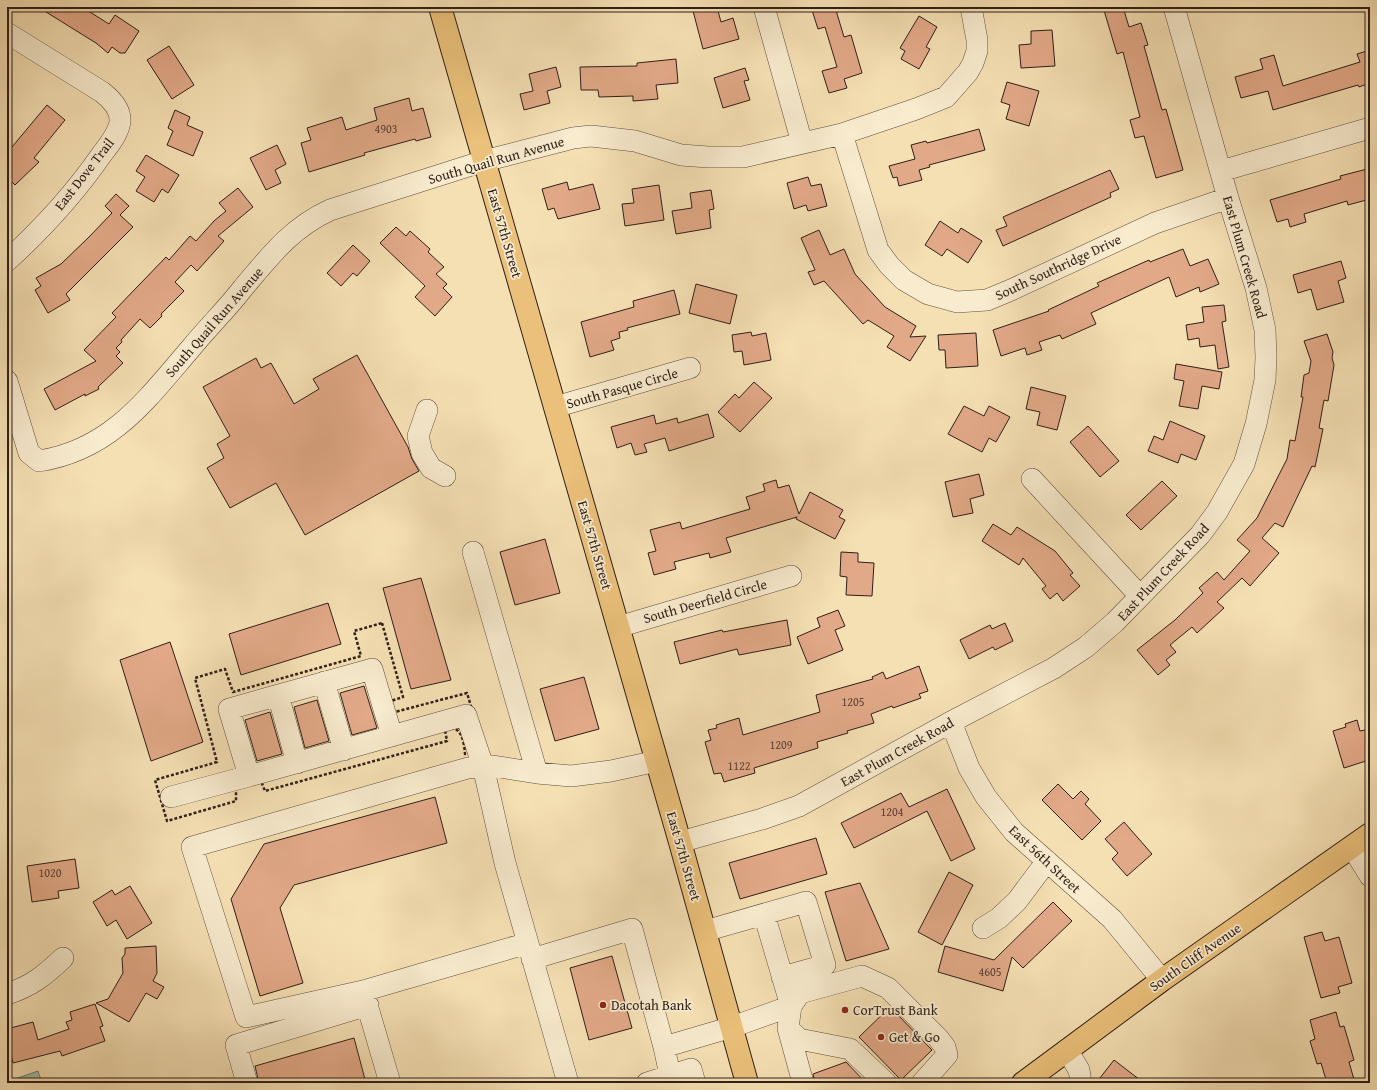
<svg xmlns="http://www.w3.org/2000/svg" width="1377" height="1090" font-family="'Gentium Book Plus',serif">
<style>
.water{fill:#9dbda9;stroke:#717e6f}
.building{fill:#e2a988;stroke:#2f1f18}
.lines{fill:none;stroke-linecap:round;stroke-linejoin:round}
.minor-casing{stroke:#604f3f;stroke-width:22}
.major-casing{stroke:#2f1f18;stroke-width:24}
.path{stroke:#2f1f18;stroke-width:2.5;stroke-dasharray:3 2;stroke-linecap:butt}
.minor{stroke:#f8ebce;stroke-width:21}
.major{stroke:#eac07a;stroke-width:22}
.poi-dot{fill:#8f2418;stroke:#f8ebce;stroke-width:1.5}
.labels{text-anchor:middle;stroke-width:3.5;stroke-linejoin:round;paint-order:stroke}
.number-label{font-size:12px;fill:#5c4234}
.street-label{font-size:14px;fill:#2f1f18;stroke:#f8ebce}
.poi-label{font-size:14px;fill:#2f1f18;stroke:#f8ebce;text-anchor:start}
</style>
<rect width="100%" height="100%" fill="#f5e0b4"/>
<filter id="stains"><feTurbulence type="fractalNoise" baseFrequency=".005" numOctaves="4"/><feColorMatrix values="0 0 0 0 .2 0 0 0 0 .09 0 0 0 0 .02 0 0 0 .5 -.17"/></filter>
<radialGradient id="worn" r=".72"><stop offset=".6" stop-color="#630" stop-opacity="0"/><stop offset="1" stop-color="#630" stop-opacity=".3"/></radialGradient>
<!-- water -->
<path class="water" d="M38,1071L42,1083H13L12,1080Z"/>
<!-- building -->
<path class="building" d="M38,7H82L109,24L115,15L139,31L125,53H120L112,47L108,53L96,43Z
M692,7H717L721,22L733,18L739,39L703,49Z
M811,7H835L844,37L851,35L862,73L844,79L847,88L829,93L822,71L837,67L825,27L818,29Z
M1103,7H1123L1129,27L1141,23L1148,45L1144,46L1162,110L1166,109L1183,170L1156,178L1144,136L1135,138L1130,120L1140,117L1123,52L1117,54Z
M919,16L937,27L926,47L930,49L919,69L901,59L905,51L900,48Z
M1052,30L1055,66L1021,68L1019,45L1031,44V31Z
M169,46L194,85L172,99L147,60Z
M1370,50V85L1367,86V84L1359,87L1358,85L1273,110L1268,91L1241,98L1235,77L1263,69L1260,59L1274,55L1283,86L1360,62L1357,54Z
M676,59L678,83L656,85L658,99L633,101V96L599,97L598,90H581L580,67L637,66V63Z
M556,67L561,87L547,91L550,103L524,110L520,94L533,91L529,74Z
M745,68L749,80L744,81L750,100L723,108L714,78Z
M1007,82L1039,91L1029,126L1006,119L1010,105L1001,102Z
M409,98L412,111L423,108L431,137L416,141L415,139L364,153L365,155L309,172L301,143L311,140L307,128L342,117L346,130L377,120L374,108Z
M47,105L65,120L34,158L39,162L15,185L7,177V141L12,147Z
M175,110L190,117L187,125L203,132L193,156L167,145L173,131L168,128Z
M979,129L985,150L929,165L930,167L919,170L922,180L899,186L897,177L893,178L889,166L915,159L911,145L926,141L927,143Z
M277,145L286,164L275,170L281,183L266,190L250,158Z
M146,155L179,175L168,193L162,189L154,202L136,191L145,177L136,171Z
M1367,169L1370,179V199L1348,205L1347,201L1304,214L1306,222L1290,227L1288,219L1277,222L1270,200L1341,179L1340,176Z
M1110,170L1119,189L1110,193L1111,197L1003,246L996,230L1007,226L1003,217Z
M808,177L811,186L821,184L827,206L808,211L806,205L794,209L787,183Z
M567,182L569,190L593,184L600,209L558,219L554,208L548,210L542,189Z
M659,185L664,220L625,226L622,204L634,203L632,189Z
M238,188L253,207L218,236L224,241L197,271L191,265L175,282L184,291L161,314L162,316L150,328L140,319L121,340L122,342L116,348L120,352L116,356L123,363L98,387L99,389L85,396V394L55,410L44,389L96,361L84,350L116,317L112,313L166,257L169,260L190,236L196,241L214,221L226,211L219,203Z
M711,190L714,209L709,210L711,228L676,234L672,211L692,208L690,193Z
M116,194L129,206L120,215L133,227L66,294L70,300L48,313L35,290L41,286L36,278L61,264L89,237L112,213L105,206Z
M940,221L958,233L961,228L982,241L968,263L947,249L942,256L925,245Z
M396,227L406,236L410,231L430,249L428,252L444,267L436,274L447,284L443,288L452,297L435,316L415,297L425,286L380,243Z
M819,230L830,255L844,249L855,274L885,307L916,326L910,337L926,336L910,361L887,347L894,336L868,320L863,324L824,281L814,285L808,272L815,270L801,238Z
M353,245L370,261L357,276L353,273L341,286L327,273Z
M1183,249L1190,266L1208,259L1219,284L1200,292L1199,287L1176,297L1169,277L1091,313L1096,324L1062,339L1060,335L1039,342L1042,350L1027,355L1025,348L1001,356L993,330L1049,311L1048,310L1099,286L1097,283L1149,260L1150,262Z
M1341,261L1346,278L1338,281L1344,302L1317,310L1311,289L1298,293L1293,275Z
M696,284L737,295L730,324L689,313Z
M674,290L680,314L627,328L628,330L619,332L620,338L611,341L614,350L590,357L581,322L634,307L633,301Z
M1224,305L1226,321L1222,322L1229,367L1218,369L1215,345L1200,347L1199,338L1188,340L1186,325L1204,322L1202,307Z
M751,332L752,336L766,333L771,360L744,365L742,351L734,352L732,335Z
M976,333L978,366L946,368L945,350H939L938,335Z
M1327,334L1333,352L1332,358L1334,365L1328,401L1324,400L1319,428L1323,429L1315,467L1312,466L1283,527L1275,523L1262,538L1279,553L1250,586L1242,578L1217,602L1224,608L1197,633L1192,627L1170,645L1176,652L1166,660L1170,665L1158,675L1137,650L1175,620L1203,593L1199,588L1217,572L1224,580L1250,551L1237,540L1257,518L1287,459L1290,440L1295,441L1303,397H1301L1304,375L1309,373L1311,361L1304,341Z
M357,355L408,447L412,459L419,471L305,535L276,483L230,508L207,468L224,458L217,444L230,436L203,387L256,358L261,368L271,363L294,404L319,389L313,379Z
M1176,364L1222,372L1219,389L1202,386L1198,409L1179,406L1184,381L1174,379Z
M754,382L772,398L740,432L718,412L735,394L739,398Z
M1031,387L1066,396L1057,430L1037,425L1040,412L1026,409Z
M964,406L984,416L989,406L1010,417L996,442L989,438L982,452L948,434Z
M708,414L714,437L669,451L665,438L644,444L647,452L635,455L631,443L617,448L611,427L654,415L656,424L677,418L678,423Z
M1170,421L1205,436L1196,460L1181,454L1178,463L1148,451L1154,436L1163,440Z
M1088,426L1119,461L1100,477L1070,442Z
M979,474L984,495L970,499L973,513L953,517L945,482Z
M776,480L778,488L789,485L799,514L810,492L843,510L839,517L845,520L835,539L796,519L797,517L726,538L731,552L710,558L709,553L674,562L676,569L654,575L648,553L656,551L650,530L680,522L682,529L750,509L746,497L765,491L763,484Z
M1162,481L1177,496L1141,530L1126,515Z
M993,524L1011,535L1017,527L1055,551L1073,573L1070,575L1080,586L1063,601L1057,593L1050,599L1042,589L1046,586L1023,558L1019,565L982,541Z
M545,539L560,593L515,605L500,552Z
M841,552L858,553V562L874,563L872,596L846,595L847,577L840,576Z
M421,578L451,680L411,689L383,588Z
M328,603L341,644L241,675L229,634Z
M838,610L845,626L835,630L843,650L808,664L797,637L820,627L817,618Z
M787,620L791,645L739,655L737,649L680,664L674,642L722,630L723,632Z
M1005,623L1013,641L995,650L993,647L969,659L960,640L990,625L992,629Z
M170,642L203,742L151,761L120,660Z
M919,666L928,691L919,694L921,698L893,708L892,706L871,714L874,723L847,731L848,733L817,742L818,748L754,768L755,773L724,782L721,773L714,774L705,742L711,740L708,730L717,728L716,725L739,718L743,735L820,712L816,695L873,679L872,677L883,672L886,679Z
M584,677L599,729L555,741L540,689Z
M364,686L377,728L352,735L340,693Z
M317,700L329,741L305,748L294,707Z
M270,712L282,754L257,761L245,720Z
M1357,720L1360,731L1370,729V749L1366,751L1369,760L1344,768L1333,731L1346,727L1345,724Z
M1058,784L1073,799L1081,791L1089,799L1085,804L1101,821L1082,840L1042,800Z
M947,789L975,849L951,861L927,811L854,848L841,823L901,793L909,807Z
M435,797L447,843L294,885L280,908L303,983L260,996L231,899L264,844Z
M1124,822L1152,854L1127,876L1112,859L1118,853L1105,839Z
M816,838L827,874L740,899L729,863Z
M75,859L79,888L58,891L59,898L32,902L27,866Z
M949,872L973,885L942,945L918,932Z
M860,883L889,949L846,961L825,892Z
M130,886L152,923L127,939L116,920L107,926L93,902L112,890L115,895Z
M1053,902L1072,921L1023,968L1012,957L1003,991L938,972L945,946L994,960Z
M1322,932L1325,941L1339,937L1352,983L1338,987L1340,993L1321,998L1304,937Z
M156,946L157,973L153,981L164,987L157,999L146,993L129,1022L96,1003L108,999L123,973L122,958L125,954V948Z
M612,956L632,1028L589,1040L570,968Z
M95,1004L103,1026L100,1027L105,1041L62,1056L60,1051L13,1063L10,1051L7,1052V1029L33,1022L38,1040L69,1029L66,1022L72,1020L70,1012Z
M890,1007L932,1050L901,1080L859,1037Z
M1336,1012L1340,1027L1344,1026L1354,1060L1349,1062L1355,1083H1327L1321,1063L1317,1064L1310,1041L1315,1039L1310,1020Z
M354,1038L366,1083H259L255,1066Z
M1114,1060L1144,1083H1096Z
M846,1062L866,1083H815L813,1074Z"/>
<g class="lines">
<!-- minor casing -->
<g class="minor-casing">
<path id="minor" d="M764,7L802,143
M7,33L102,92C111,99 121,110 120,122C118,134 109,145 102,154C75,193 42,229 7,261
M842,134L878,250L889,265L904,280L928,294L957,302L987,300L1011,290L1155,223L1228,198
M1221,171L1370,128
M7,381L29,453L39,461C111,450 147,399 191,348C208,327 227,309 243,288C270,256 291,228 330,210L484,161L573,138L591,136L635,141L681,155L708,157H743L842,134L916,109L946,97L968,72L973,63L977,51V40L971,7
M555,407L690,368
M427,410L418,436L422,453L431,468L445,476
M1032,479L1140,596
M473,552L537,773
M618,627L791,576
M324,682L344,750
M278,695L297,763
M951,722L969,768L986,797L1014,832L1112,919L1162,980
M392,736L372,669L229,709L249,776L466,715L483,766L505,863L568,1083
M171,797L249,776
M680,842L762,819L799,806L951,722L1054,668L1086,647L1115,622L1200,535L1217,512L1244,464L1256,424L1265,380L1266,357L1265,330L1256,288L1228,198L1174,7
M1352,847L1370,876
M764,914L791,1006L800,993L862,976L888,988L938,1038L945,1047L947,1055L922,1083
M983,928L999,918L1017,901L1047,861
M705,931L806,902L825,965L782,977
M532,959L632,929L664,1047
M363,991L528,943
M7,994C32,986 45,975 63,958
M788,1028L803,1083
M1067,1050L1079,1070L1081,1083
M670,1075L664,1047L732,1027L791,1006L788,1028L799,1039L850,1049L886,1083
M247,1083L236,1045L368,1005
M390,1083L363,991L246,1017L192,847L468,768L493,766L537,773L571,776L611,771L657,761
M647,1083L691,1069L695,1083"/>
</g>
<!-- major casing -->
<g class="major-casing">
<path id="major" d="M440,7L680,842L747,1083
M1023,1083L1162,980L1370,834"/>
</g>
<!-- path -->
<path class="path" d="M382,623L403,697L388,702L391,713L467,693L484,749L465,754C464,741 461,723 445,730L447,741L265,791L261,781L236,788V801L167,821L155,780L217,762L195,678L225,669L233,692L361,656L354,631Z"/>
<!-- minor -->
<use href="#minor" class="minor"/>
<!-- major -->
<use href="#major" class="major"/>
</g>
<!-- markers -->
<g class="poi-dot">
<circle cx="603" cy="1005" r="4"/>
<circle cx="845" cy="1010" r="4"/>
<circle cx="881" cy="1037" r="4"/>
</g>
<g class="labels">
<!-- number labels -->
<g class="number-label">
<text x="386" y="133">4903</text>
<text x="853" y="706">1205</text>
<text x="781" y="749">1209</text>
<text x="739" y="770">1122</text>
<text x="892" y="816">1204</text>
<text x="50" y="877">1020</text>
<text x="990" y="976">4605</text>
</g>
<!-- street labels -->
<g class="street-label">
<text transform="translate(496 160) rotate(-16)" y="5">South Quail Run Avenue</text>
<text transform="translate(84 174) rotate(-52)" y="5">East Dove Trail</text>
<text transform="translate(505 233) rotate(74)" y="5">East 57th Street</text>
<text transform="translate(1245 257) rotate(74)" y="5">East Plum Creek Road</text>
<text transform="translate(1058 267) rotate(-25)" y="5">South Southridge Drive</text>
<text transform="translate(214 322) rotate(-49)" y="5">South Quail Run Avenue</text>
<text transform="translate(622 388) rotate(-16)" y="5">South Pasque Circle</text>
<text transform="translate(595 545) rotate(74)" y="5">East 57th Street</text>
<text transform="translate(1163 572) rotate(-47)" y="5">East Plum Creek Road</text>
<text transform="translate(705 601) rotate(-16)" y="5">South Deerfield Circle</text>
<text transform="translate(897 752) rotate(-29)" y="5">East Plum Creek Road</text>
<text transform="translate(684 856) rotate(74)" y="5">East 57th Street</text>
<text transform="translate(1045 859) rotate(43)" y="5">East 56th Street</text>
<text transform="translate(1195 957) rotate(-35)" y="5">South Cliff Avenue</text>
</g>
<!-- poi labels -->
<g class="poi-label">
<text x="611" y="1010">Dacotah Bank</text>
<text x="853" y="1015">CorTrust Bank</text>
<text x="889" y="1042">Get &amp; Go</text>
</g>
</g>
<!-- margin -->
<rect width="1377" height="1090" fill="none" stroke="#f5e0b4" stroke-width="24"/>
<rect x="8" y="8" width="1361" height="1074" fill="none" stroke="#2f1f18" stroke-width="2"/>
<rect x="12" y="12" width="1353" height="1066" fill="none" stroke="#2f1f18"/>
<rect width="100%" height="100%" filter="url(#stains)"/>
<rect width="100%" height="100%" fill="url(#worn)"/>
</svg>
